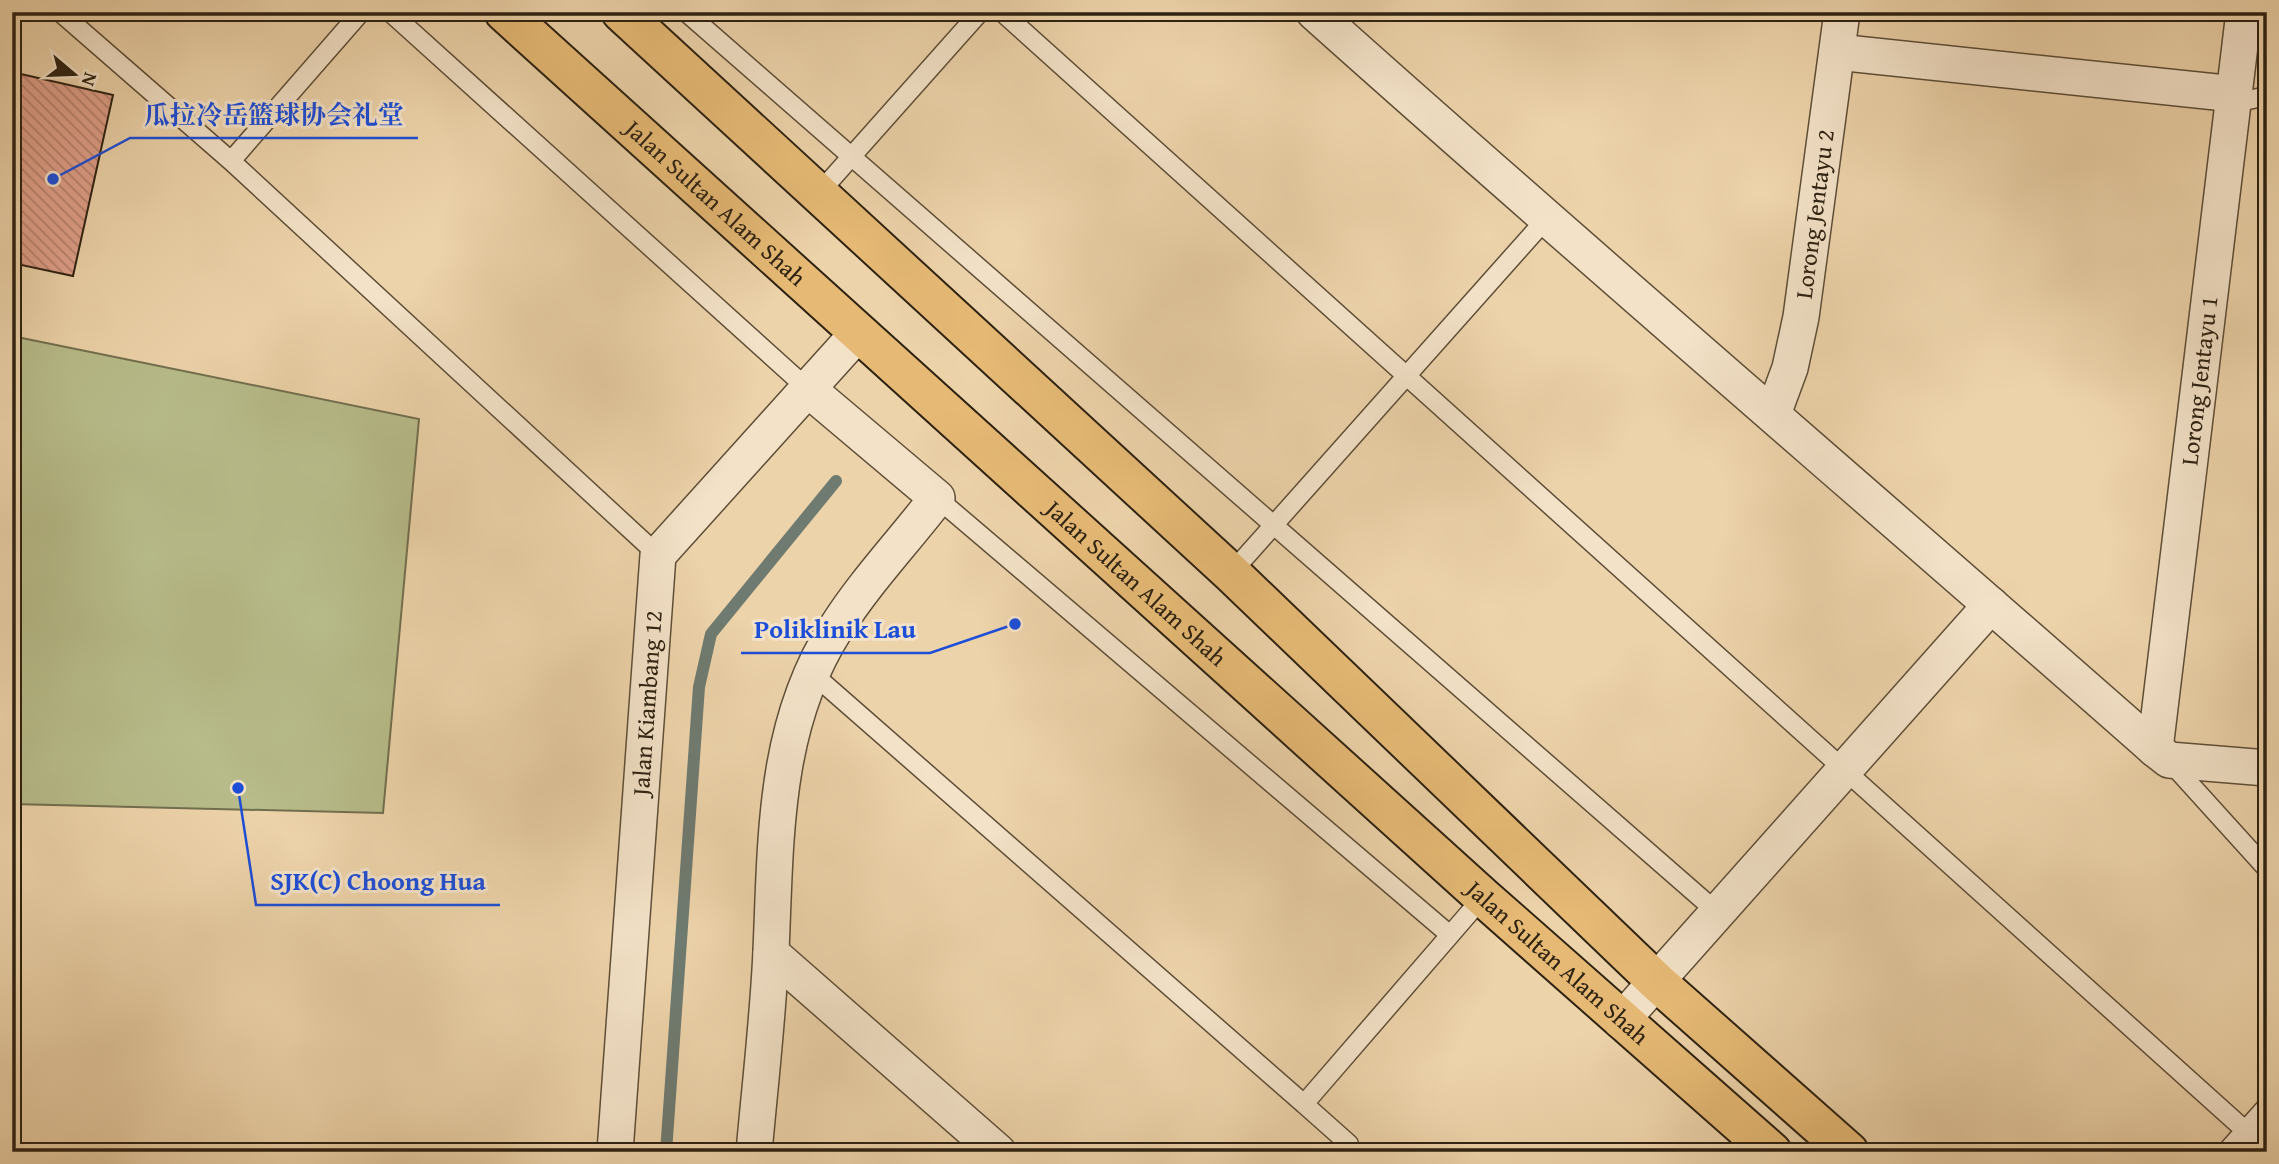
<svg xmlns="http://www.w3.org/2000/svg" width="2279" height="1164" font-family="'Gentium Book Plus','Noto Serif SC',serif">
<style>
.pitch{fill:#b7bc8a;stroke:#726f4e;stroke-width:2}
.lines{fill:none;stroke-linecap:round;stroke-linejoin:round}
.stream{stroke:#6f7b71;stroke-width:12}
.building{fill:url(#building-back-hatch);stroke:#2e2212;stroke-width:2}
.service-casing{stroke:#5e4e38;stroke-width:21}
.minor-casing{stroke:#5e4e38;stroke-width:38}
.trunk-casing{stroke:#2e2212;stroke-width:42}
.service{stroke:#f3e2c8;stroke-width:18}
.minor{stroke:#f3e2c8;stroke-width:35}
.trunk{stroke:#e6ba75;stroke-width:38}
.labels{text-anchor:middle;stroke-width:6;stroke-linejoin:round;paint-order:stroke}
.street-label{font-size:24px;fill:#2e2212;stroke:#f3e2c8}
.leader{fill:none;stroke:#1d4ed8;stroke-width:2.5}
.callout-dot{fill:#1d4ed8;stroke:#f3e2c8;stroke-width:2.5}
.callout-label{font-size:26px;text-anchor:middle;font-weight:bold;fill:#1d4ed8;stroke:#f3e2c8;stroke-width:6;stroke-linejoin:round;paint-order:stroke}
</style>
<defs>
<pattern id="building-back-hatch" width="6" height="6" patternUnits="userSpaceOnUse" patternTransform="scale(1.75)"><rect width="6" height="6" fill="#e0a08a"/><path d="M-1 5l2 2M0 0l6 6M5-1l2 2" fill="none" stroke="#b6826f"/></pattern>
</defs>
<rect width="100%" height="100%" fill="#edd3aa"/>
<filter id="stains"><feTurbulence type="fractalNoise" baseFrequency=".00286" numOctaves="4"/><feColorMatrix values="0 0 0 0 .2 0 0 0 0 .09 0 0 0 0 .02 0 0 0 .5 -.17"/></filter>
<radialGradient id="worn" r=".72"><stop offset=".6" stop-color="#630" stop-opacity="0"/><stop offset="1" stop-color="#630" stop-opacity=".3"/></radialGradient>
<!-- pitch -->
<path class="pitch" d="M12,336L419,419L383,813L12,804Z"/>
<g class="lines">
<!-- stream -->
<path class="stream" d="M666,1152L699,687L711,634L836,481"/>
</g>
<!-- building -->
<path class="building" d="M12,72L113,95L73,276L12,263Z"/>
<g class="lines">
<!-- service casing -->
<g class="service-casing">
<path id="service" d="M60,12L231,161L658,555
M390,12L809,390
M686,12L1718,913
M1002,12L2267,1150
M2234,103L2267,96
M231,161L361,12
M819,193L980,12
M937,498L1450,935
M1231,573L1546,219
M813,674L1304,1104
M2171,763L2267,869
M1342,1152L1349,1144L1304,1104L1483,897
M2226,1152L2267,1106"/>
</g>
<!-- minor casing -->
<g class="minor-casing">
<g id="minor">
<path d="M1314,12C1592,261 1876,503 2155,749L2169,760L2267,768"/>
<path d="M1837,52L2235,94"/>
<path id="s1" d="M1773,414L1790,368L1801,317L1842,12"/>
<path id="s2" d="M2155,749L2244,12"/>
<path d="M771,953L998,1152"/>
<path d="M1621,1021L1991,605"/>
<path id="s3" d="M615,1152L658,555L859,332"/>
<path d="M754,1152C760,1085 768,1018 771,951C776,839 773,726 836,628C865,582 904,541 937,498L809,390"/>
</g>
</g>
<!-- trunk casing -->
<g class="trunk-casing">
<g id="trunk">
<path id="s4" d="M504,12L1483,897L1772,1152"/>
<path d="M621,12L1231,573L1657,982L1849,1152"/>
</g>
</g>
<!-- service -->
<use href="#service" class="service"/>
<!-- minor -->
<use href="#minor" class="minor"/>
<!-- trunk -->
<use href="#trunk" class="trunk"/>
</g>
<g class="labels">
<!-- street labels -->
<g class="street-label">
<text dy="8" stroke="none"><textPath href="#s4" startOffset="285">Jalan Sultan Alam Shah</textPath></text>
<text dy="8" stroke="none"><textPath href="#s1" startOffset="205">Lorong Jentayu 2</textPath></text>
<text dy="8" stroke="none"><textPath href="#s2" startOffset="371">Lorong Jentayu 1</textPath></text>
<text dy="8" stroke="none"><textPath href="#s4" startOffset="852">Jalan Sultan Alam Shah</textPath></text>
<text dy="8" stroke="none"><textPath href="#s3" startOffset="450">Jalan Kiambang 12</textPath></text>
<text dy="8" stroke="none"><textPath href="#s4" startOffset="1419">Jalan Sultan Alam Shah</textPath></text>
</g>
</g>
<!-- callouts -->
<path class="leader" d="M53 179L130 138H418M1015 624L930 653H741M238 788L256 905H500"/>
<g class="callout-dot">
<circle cx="53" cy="179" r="7"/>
<circle cx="1015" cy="624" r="7"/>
<circle cx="238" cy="788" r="7"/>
</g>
<g class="callout-label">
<text x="274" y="124">瓜拉冷岳篮球协会礼堂</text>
<text x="835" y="638">Poliklinik Lau</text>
<text x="378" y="890">SJK(C) Choong Hua</text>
</g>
<!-- margin -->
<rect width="2279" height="1164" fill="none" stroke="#edd3aa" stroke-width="42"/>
<rect x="14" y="14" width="2251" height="1136" fill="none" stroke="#2e2212" stroke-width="3.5"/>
<rect x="21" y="21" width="2237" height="1122" fill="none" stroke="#2e2212" stroke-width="2"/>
<!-- north arrow -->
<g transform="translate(74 74) rotate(109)" stroke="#f3e2c8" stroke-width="5" paint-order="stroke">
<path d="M0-5L12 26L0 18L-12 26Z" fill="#2e2212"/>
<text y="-10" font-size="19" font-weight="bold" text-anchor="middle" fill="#2e2212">N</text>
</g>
<rect width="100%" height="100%" filter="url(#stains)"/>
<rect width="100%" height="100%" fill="url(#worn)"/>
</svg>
